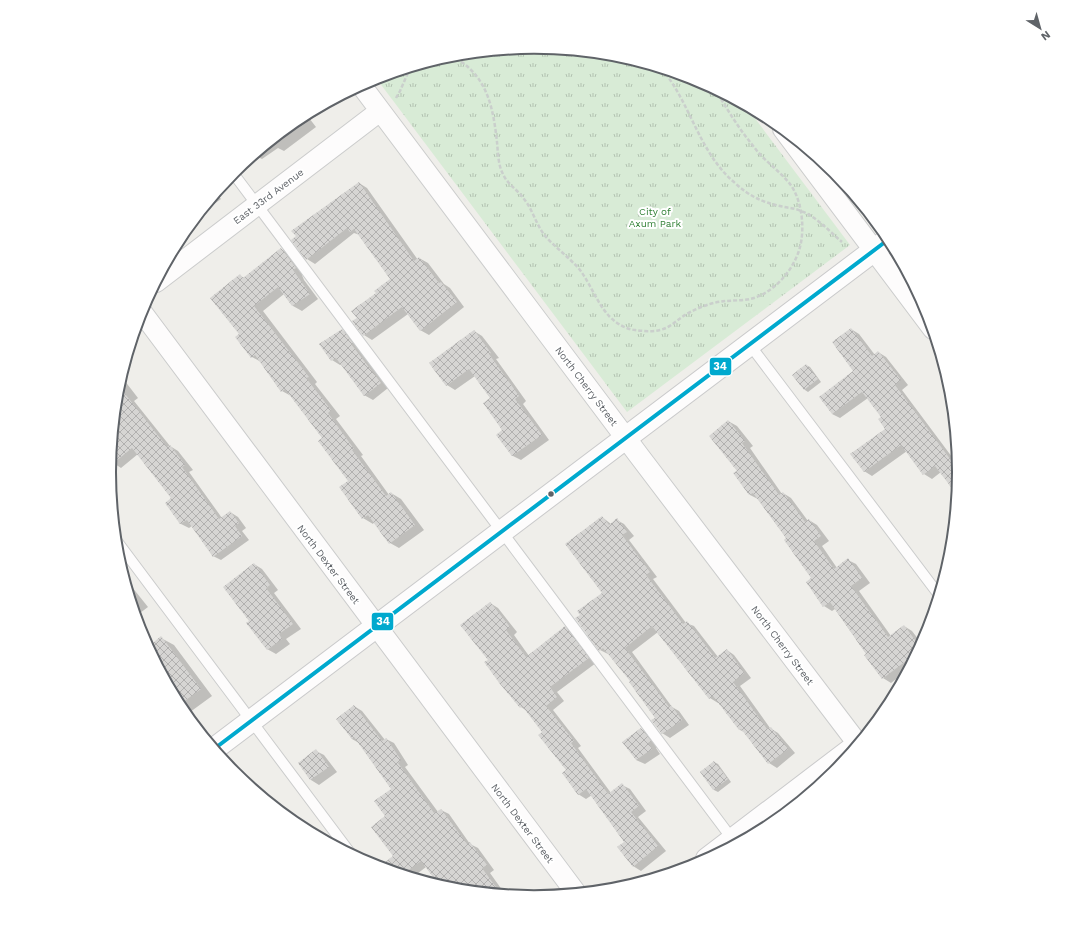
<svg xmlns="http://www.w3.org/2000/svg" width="1068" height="944" font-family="'Work Sans',sans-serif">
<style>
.grass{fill:url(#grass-tufts)}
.shadow{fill:#0003}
.building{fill:url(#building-cross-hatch)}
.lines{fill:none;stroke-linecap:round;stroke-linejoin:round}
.lane-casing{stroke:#cbcccc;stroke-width:12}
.street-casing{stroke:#cbcccc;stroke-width:22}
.secondary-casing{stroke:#cacacb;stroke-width:24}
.path{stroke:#cacfcc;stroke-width:2.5;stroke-dasharray:4 2;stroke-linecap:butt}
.lane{stroke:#fdfcfc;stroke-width:10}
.street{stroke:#fdfcfc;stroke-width:20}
.secondary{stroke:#fdfcfc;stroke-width:22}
.bus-1-casing{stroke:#fff;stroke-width:7}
.bus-1{stroke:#00a9ce;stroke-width:4}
.bus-dot{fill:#5f6368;stroke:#fff;stroke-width:1.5}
.labels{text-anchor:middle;stroke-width:4;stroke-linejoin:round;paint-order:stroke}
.street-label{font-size:10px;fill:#5f6368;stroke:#fff}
.park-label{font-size:10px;fill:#348238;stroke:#fff}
.rim{fill:none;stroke:#5f6368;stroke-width:2}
.line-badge{stroke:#fff;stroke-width:1.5}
.badge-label{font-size:11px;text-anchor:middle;font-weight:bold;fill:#fff}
</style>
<defs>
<pattern id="grass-tufts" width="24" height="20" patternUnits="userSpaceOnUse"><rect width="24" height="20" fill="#d8ebd6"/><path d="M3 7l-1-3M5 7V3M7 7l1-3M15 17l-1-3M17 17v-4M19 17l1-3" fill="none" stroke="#b2c2b1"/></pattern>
<pattern id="building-cross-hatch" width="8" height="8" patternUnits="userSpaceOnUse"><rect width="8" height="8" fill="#d6d5d3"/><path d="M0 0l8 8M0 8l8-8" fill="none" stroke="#b1b0af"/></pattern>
</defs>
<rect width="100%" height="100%" fill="#efeeea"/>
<!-- grass -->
<path class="grass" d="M534,47L617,55L697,79L745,105L850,245L627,412L376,78L451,55Z"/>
<!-- shadow -->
<path class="shadow" d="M306,114L316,127L284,151L278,148L262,159L254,155L298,119Z
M359,183L367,188L418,260L419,258L428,263L444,284L450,288L464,307L429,335L420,330L408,314L372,340L364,335L377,293L392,279L360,235L354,233L315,264L307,259Z
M216,193L221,199L199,215L198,214Z
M281,249L291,255L305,273L302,275L304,280L318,299L302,311L293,306L284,294L263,311L317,382L315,384L340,416L336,419L363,455L361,456L389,495L391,493L401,499L424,530L399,548L390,543L374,522L373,524L363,518L349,481L324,438L291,396L282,391L261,362L252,357L240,335V276L245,278Z
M851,329L859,334L875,355L878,352L886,357L908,385L902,390L958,465L959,472L957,493L941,472L932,479L924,474L907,451L872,476L864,471L886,429L883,417L868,398L840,418L832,414L855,371Z
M342,330L350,335L388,388L373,400L364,395L342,364L340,365L332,360Z
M474,331L482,336L499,358L496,359L526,401L523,404L549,440L521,460L513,456L498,435L504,430L491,399L475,376L455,390L447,385Z
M806,365L810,367L821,382L808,392L805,390L793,375Z
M121,376L138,398L134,401L170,446L178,451L193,470L189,472L222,518L230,512L238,517L246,528L242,531L249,540L221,560L213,556L192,526L189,528L181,524L166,503L172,499L138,454L121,468L112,462L110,464L113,434L118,429L114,424L117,389Z
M728,421L737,426L753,446L750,448L782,494L783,493L791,498L808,521L809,520L817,525L829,541L822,546L837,568L848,560L856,564L870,583L859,591L891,636L904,626L912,631L922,644L908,670L891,683L883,678L835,609L832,611L824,606L812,578L787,539L758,499L750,495L735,474L738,471Z
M602,517L611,524L617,520L624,524L634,536L629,540L657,577L653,579L686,623L694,626L718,657L727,650L734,655L751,678L740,686L770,728L778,733L795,753L777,768L769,763L746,733L740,730L719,702L718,703L710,698L658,632L632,652L672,707L679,711L689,725L670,738L662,733L656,718L632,681L609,653L608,654L600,650L603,593Z
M950,559L946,569L942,564Z
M254,564L262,569L278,590L274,593L301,629L286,639L290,644L276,654L267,649L251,621Z
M124,577L148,607L136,616Z
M490,603L498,608L517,632L514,635L529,656L565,628L573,632L596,663L557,692L564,701L553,710L581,746L578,748L611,793L622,785L630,789L646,811L638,817L666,851L641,871L633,866L625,842L592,795L586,799L578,794L567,770L544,732L527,711L521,707L501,683L489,660Z
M161,638L174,645L212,696L186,715L181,708L148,648Z
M354,706L362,711L385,740L386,739L394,743L408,765L405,767L438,812L441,810L449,814L470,844L478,848L494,870L490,873L505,894L451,889L441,886L426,867L413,877L381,868L395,857L387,816L392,789L359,743L352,739L338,719Z
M641,729L649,734L659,746L656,748L660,754L645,764L636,760Z
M316,751L324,755L337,772L319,785L311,780L299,763Z
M714,762L718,764L731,782L718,792L714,790L701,772Z"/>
<!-- building -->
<path class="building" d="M359,182L414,261L419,257L439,283L441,282L457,302L420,331L402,307L363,336L352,321L357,318L351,311L376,293L374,291L390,279L354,229L350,232L347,228L306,260L291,240L296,236L291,231Z
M281,248L296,268L293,270L295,273L310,294L292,306L278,287L254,306L309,377L306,378L331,410L328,413L354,449L352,450L386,496L391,492L415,525L389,544L368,515L362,519L339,487L348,481L318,441L322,438L285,389L281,392L255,355L251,358L235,337L239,334L210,298L240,274L243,278Z
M851,328L872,356L878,351L901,380L895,385L959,471L957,495L935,466L923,475L901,445L864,472L850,454L885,429L878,419L881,417L862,392L832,414L819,397L853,371L832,342Z
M342,329L353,343L351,344L381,383L364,396L336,358L331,361L319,344Z
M474,330L491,353L489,354L519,396L515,399L542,435L512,456L496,435L502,430L483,403L490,398L469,369L446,386L429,363Z
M806,364L818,379L804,390L792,375Z
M118,385L167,447L170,445L185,465L182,467L219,519L230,511L239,523L235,526L242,536L213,557L187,520L180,524L165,503L171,498L132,448L110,466Z
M728,420L745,441L742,443L779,495L783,492L805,522L809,519L821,536L814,541L834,569L848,558L862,578L851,586L888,637L904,625L920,647L918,652L882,679L864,655L866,654L830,602L823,607L806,582L811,578L784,540L786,538L753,493L749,495L733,473L737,471L709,436Z
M602,516L609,525L617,518L627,532L622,535L650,572L646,575L683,624L687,621L715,658L727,649L744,673L733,682L767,729L771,727L788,749L768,764L741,729L739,730L713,696L709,699L652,626L625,648L669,707L671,705L682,720L662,734L651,720L655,718L629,682L630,681L603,648L599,651L575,618L580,615L577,611L602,593L565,544Z
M254,563L270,585L266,588L293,624L279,634L282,639L267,650L246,623L249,621L223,587Z
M490,602L510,627L506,630L526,657L565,626L589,658L550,687L557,697L546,706L574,741L571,743L608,794L622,783L639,806L631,812L658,846L633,867L617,847L624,842L586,789L578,795L562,773L566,770L538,735L542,732L522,706L520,708L500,684L484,662L488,660L460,625Z
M161,636L201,689L179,705L148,647Z
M354,705L382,741L386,738L401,760L398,763L434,813L441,809L467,844L470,842L487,865L482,868L501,894L451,889L439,885L421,861L403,874L379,867L393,856L371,827L385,816L374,801L391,789L354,737L352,739L336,719Z
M641,728L651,741L648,743L652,749L636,760L622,742Z
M316,749L329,767L310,780L298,763Z
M714,761L728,779L713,790L700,772Z"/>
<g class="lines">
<!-- lane casing -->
<g class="lane-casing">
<path id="lane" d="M233,173L733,840
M750,345L939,595
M116,540L351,854"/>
</g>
<!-- street casing -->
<g class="street-casing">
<path id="street" d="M361,85L640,457L858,744
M783,129L933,329
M156,282L380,111
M141,311L576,893"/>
</g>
<!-- secondary casing -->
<g class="secondary-casing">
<path id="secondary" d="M214,749L889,239
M707,859L857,745"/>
</g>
<!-- path -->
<path class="path" d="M451,55C457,59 464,63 469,68C490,87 494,116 497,142C498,152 498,165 503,174C507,184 518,190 524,199C533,210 536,225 546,237C557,249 570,258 580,270C591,285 597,303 609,316C616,323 625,329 635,330C643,331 652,332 660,330C669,328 675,322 682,317C694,309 711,302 726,301C737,300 749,301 759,296C778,288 795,267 800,247C805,228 802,200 790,184C779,170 764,161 754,147C739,129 727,109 715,89
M662,69C691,104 699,153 735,183C749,196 762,202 780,206C787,208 795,208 801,211C817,217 829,231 842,242
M396,98L400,91L410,68"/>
<!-- lane -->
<use href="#lane" class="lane"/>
<!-- street -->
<use href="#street" class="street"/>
<!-- secondary -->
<use href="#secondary" class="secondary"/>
<!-- bus-1 casing -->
<g class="bus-1-casing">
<path id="bus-1" d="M214,749L889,239"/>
</g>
<!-- bus-1 -->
<use href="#bus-1" class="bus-1"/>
</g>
<!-- markers -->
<circle class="bus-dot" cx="551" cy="494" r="3.5"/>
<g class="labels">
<!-- street labels -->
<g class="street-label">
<text transform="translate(268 196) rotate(-37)" y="4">East 33rd Avenue</text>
<text transform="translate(587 386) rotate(53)" y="4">North Cherry Street</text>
<text transform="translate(329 564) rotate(53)" y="4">North Dexter Street</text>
<text transform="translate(783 645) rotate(53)" y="4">North Cherry Street</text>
<text transform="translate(523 823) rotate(53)" y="4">North Dexter Street</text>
</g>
<!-- park labels -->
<g class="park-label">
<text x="655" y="215">City of<tspan x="655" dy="12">Axum Park</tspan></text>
</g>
</g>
<!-- crop -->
<path d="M0 0H1068V944H0ZM116 472a418 418 0 1 1 836 0a418 418 0 1 1-836 0Z" fill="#fff" fill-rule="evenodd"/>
<path class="rim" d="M116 472a418 418 0 1 1 836 0a418 418 0 1 1-836 0Z"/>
<g class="line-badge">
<rect x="709" y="357" width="23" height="19" rx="4" fill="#00a9ce"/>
<rect x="371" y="612" width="23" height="19" rx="4" fill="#00a9ce"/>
</g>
<g class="badge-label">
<text x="720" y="370">34</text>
<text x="383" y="625">34</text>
</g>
<!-- north arrow -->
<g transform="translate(1040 28) rotate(143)" stroke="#ffffff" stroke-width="3" paint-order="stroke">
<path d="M0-3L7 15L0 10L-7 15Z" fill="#5f6368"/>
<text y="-6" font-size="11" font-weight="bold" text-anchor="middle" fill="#5f6368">N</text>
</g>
</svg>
